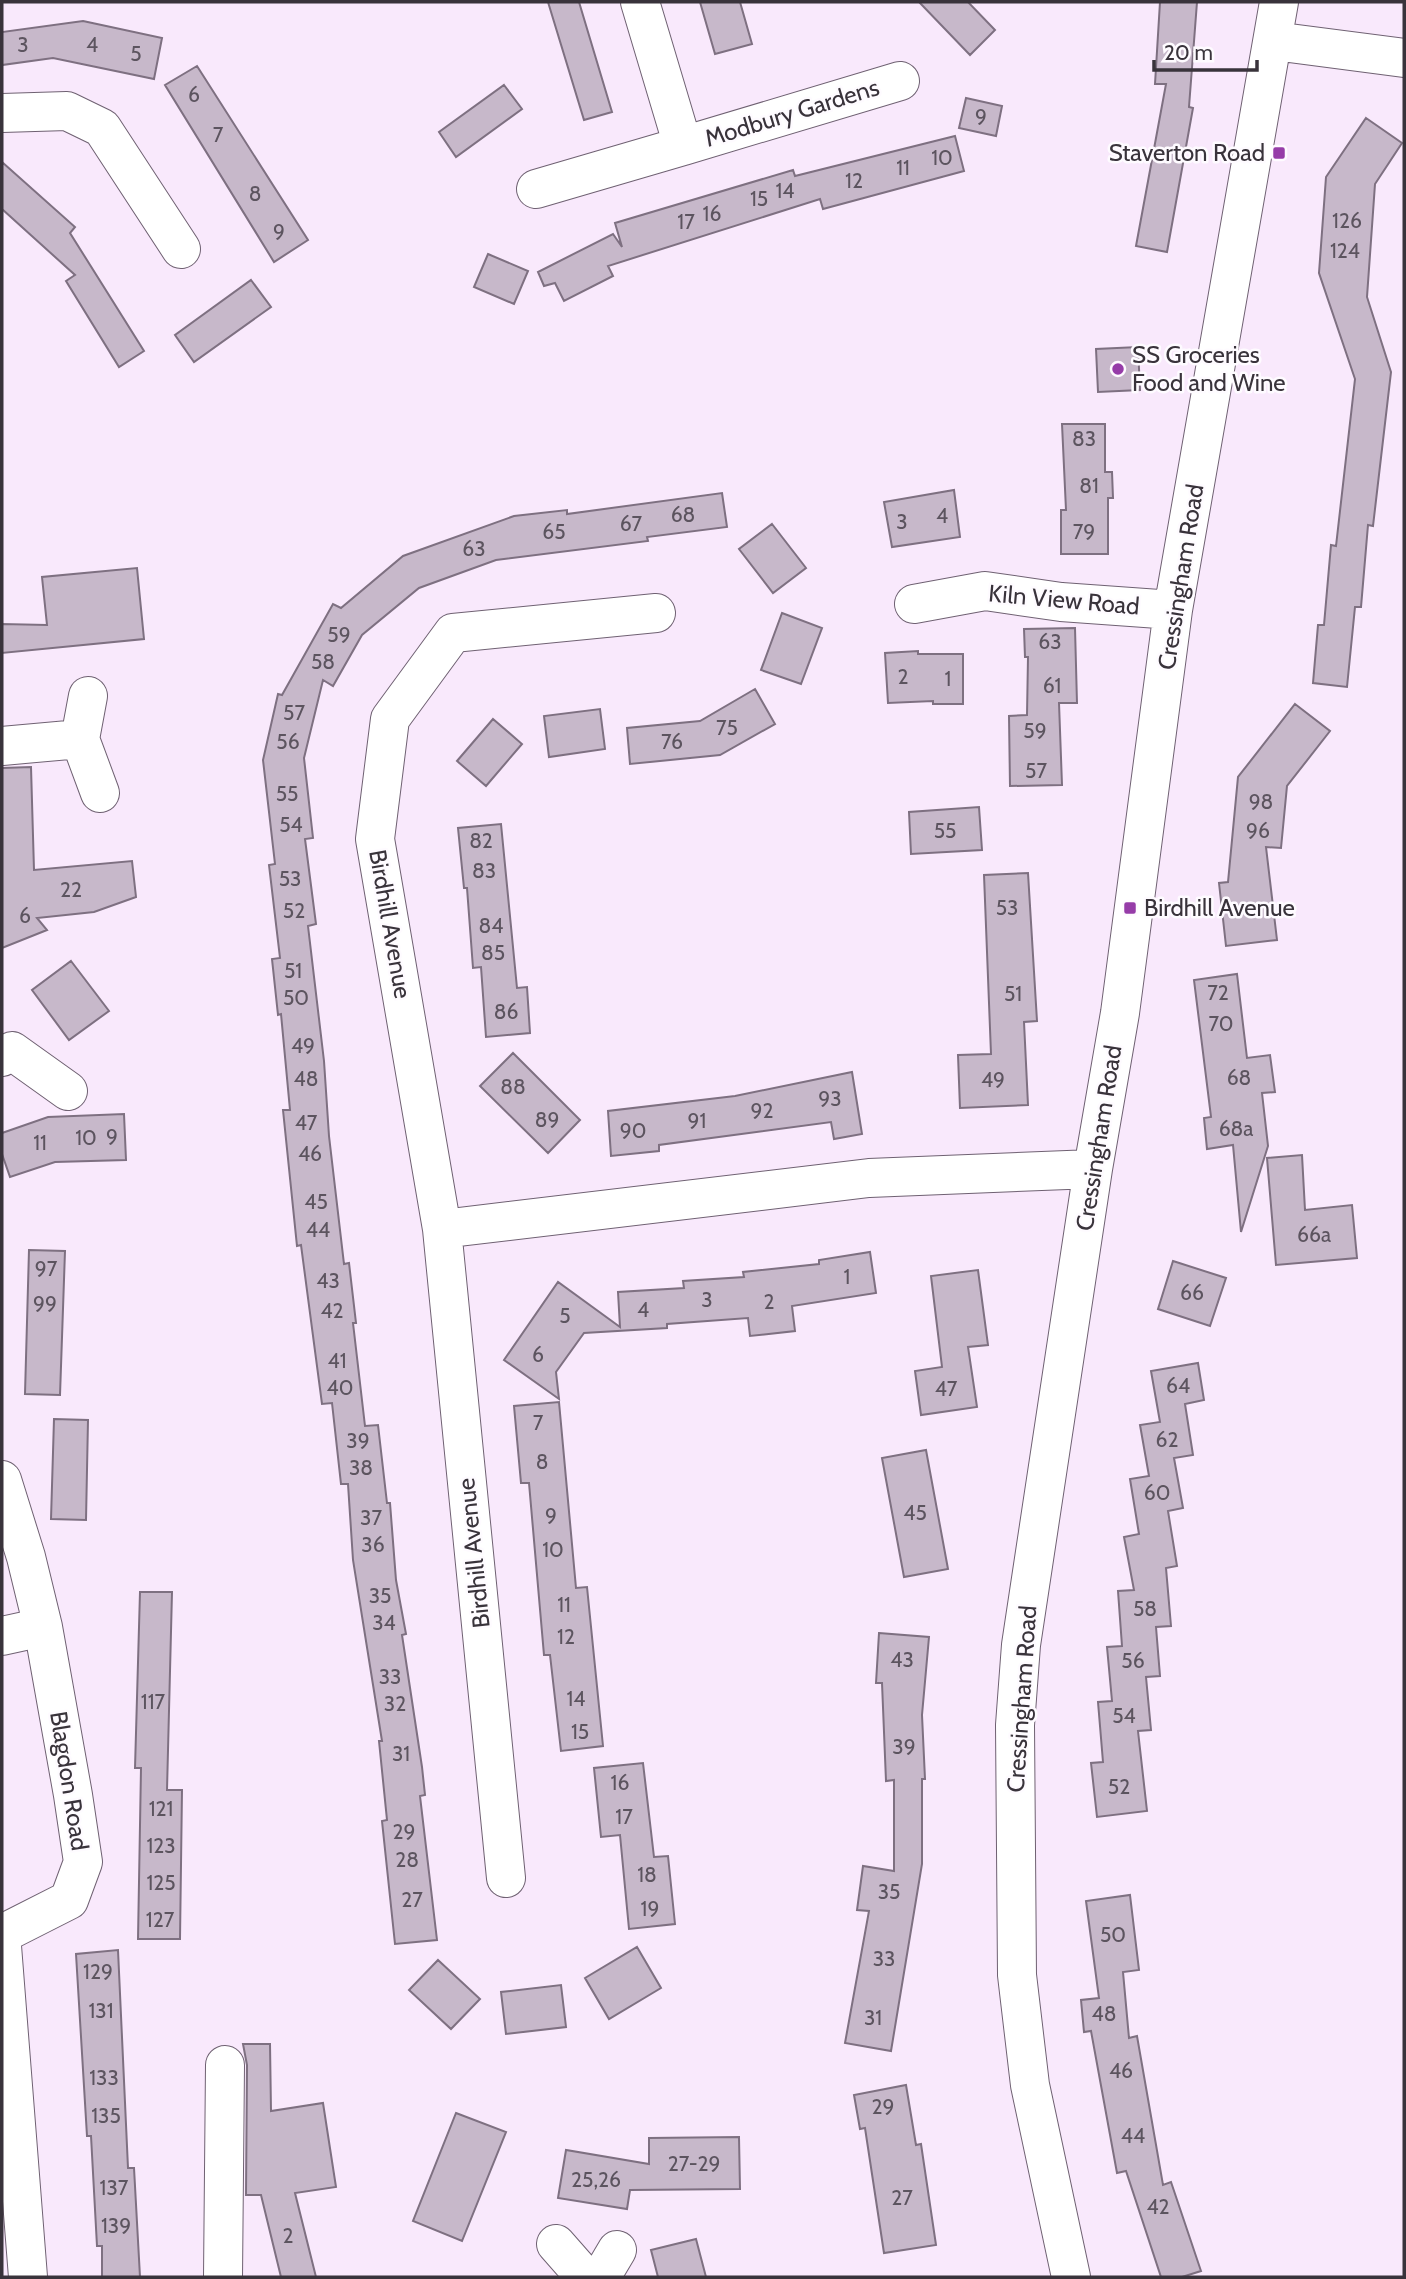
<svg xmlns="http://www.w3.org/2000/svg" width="1406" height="2279" font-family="Cabin,sans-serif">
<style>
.building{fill:#c7b8ca;stroke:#7e7081;stroke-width:2}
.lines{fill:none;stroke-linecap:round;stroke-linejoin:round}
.minor-casing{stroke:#6f6172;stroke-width:40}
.minor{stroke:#fff;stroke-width:38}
.poi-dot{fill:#963ca8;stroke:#fefbff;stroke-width:2.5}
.labels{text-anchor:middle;stroke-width:5;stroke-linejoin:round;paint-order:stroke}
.number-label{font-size:21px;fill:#5c545f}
.street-label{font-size:24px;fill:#39333b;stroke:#fefbff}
.poi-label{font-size:24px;fill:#39333b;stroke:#fefbff;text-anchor:start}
</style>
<rect width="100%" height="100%" fill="#f9e9fc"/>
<!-- building -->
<path class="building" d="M548,2H579L612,112L584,120Z
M700,2H740L752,44L715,54Z
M919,2H968L995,30L970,55Z
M1160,2H1197L1189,107L1193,108L1167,252L1136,246L1166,84H1155Z
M83,21L162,38L154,79L53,58L2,65V32Z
M197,66L308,240L274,262L165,85Z
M504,85L522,109L456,157L439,132Z
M966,98L1002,106L996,136L959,128Z
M1366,118L1402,143L1375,184L1367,297L1391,372L1373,526L1368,525L1361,607H1355L1347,687L1313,683L1318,625H1324L1331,545L1336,546L1355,379L1319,273L1326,177Z
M955,136L964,171L823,209L820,199L608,266L613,276L564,301L555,283L544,286L538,272L613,234L622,247L615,223L793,170L795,176Z
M2,162L75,227L70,233L144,351L119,367L66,281L75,275L2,209Z
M488,254L528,271L514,304L474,287Z
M251,280L271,307L194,362L175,335Z
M1138,347L1140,390L1098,392L1096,349Z
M1062,424H1105V472H1112L1113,498H1108V554H1061V510H1066Z
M954,490L960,537L892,547L884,502Z
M722,493L727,527L647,537L648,541L496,560L419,588L362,635L333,686L323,680L304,758L313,838L305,839L316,924L308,926L324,1061L329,1136L344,1264L349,1263L356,1323H353L365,1426L378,1425L387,1503H390L396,1580L406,1634L402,1635L422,1767L425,1795L420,1796L437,1940L395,1944L382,1821L387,1820L379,1741H382L353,1560L348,1484H341L332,1403L322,1404L301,1245L297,1246L283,1110H290L281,1014L278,1015L272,959L280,958L269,865L275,864L263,760L278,694L282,695L333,604L341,608L403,556L514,516L567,510V514Z
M772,524L806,568L773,593L739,549Z
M137,568L144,639L2,653V624L47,625L42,577Z
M782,613L822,628L801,684L761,670Z
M1075,628L1077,703H1059L1062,785L1010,786L1009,716L1027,715L1028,657H1025L1024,629Z
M918,651V654H963V704H933V701L888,703L885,653Z
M755,689L775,724L720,755L630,764L627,728L700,721Z
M1295,704L1330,731L1287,786L1281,848L1266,847L1277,940L1226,946L1219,883L1228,882L1238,777Z
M600,709L605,749L549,757L544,716Z
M493,719L522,744L486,786L457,761Z
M31,767L34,870L132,861L136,897L94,912L37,918L47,930L2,948V768Z
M979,807L982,850L911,854L909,812Z
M501,824L517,988L527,987L530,1033L486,1037L481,967L473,968L467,888H464L458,828Z
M1028,873L1037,1021L1024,1022L1028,1105L960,1108L958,1055L991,1054L984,875Z
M71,961L109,1011L69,1040L32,990Z
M1237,974L1247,1058L1270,1055L1275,1092L1262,1093L1268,1146L1241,1232L1233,1145L1207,1149L1204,1118L1211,1117L1194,980Z
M513,1053L580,1120L548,1153L480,1086Z
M852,1072L862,1134L834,1139L831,1122L659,1145V1151L611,1156L608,1111L735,1096Z
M124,1114L126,1160L55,1162L10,1177L2,1154V1133L48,1117Z
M1302,1155L1305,1210L1352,1205L1357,1258L1276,1265L1267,1158Z
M29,1250L65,1251L60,1395L25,1394Z
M870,1252L876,1293L792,1306L795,1331L750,1336L748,1318L667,1324V1328L584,1333L556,1372L559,1399L504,1360L558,1282L620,1327L618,1292L684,1288L683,1281L744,1277L743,1272L819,1264V1260Z
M1173,1261L1226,1278L1210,1326L1158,1309Z
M978,1270L988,1345L968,1347L977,1407L921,1415L915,1371L942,1367L931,1276Z
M1198,1363L1204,1400L1185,1404L1193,1455L1174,1458L1183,1508L1168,1511L1177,1566L1166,1568L1171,1626L1156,1627L1160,1676L1146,1677L1151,1730L1138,1731L1147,1811L1097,1817L1091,1763L1103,1762L1098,1702L1112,1701L1107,1647L1122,1646L1118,1591L1134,1590L1124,1537L1139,1534L1130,1479L1149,1476L1140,1425L1160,1422L1151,1371Z
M559,1402L576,1588L587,1587L603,1746L561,1751L550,1655H544L529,1483H521L514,1406Z
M54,1419L88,1420L86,1520L51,1519Z
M926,1450L948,1569L904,1577L882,1458Z
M140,1592H172L167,1790H182L180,1939H138L141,1768H135Z
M879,1633L929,1637L922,1715L925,1779H922V1864L891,2051L845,2043L869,1911L857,1910L863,1866L894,1871V1780L886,1781L882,1683H876Z
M643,1763L654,1857L668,1856L675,1924L629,1929L620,1835L601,1837L594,1768Z
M1130,1895L1139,1970L1123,1972L1129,2038L1137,2036L1163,2185L1171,2182L1201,2271L1182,2277H1161L1126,2171L1117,2173L1091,2031L1084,2032L1081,2000L1099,1998L1086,1901Z
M637,1947L661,1988L609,2019L585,1978Z
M118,1950L128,2168H134L140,2277H102V2246H97L91,2136H87L76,1954Z
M438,1960L480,1999L451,2029L409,1990Z
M561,1985L566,2027L506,2034L501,1992Z
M243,2044H270L271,2111L323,2103L336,2187L295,2193L316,2277H281L261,2195H246L247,2065Z
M906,2085L916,2145L921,2144L936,2245L884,2253L865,2128L860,2129L854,2095Z
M456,2113L506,2132L462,2241L413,2221Z
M739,2137L740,2189L630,2190L627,2209L558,2198L566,2150L649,2164V2138Z
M696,2239L706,2277H658L651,2250Z"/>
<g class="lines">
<!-- minor casing -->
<g class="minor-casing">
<path id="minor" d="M640,2L683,146L900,81
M1274,41L1404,58
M2,113L67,111L102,128L181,249
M536,189L683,146
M914,604L985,591L1061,602L1173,610
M80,739L88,696
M2,746L80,739L100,793
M2,1057L12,1051L68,1091
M442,1229L375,839L390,719L453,633L656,613
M2,1480L26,1557L43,1627L73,1795L83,1862L69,1900L2,1934
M2,1636L43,1627
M506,1878L442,1229L869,1178L1093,1169
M2,1946L28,2277
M556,2244L585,2277
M223,2277L225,2065
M601,2277L617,2250
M1071,2277L1030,2085L1017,1975L1015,1725L1021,1645L1093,1169L1120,1013L1173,610L1279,2"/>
</g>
<!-- minor -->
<use href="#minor" class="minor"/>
</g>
<!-- markers -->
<g class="poi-dot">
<rect x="1272" y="146" width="14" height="14" rx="3.5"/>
<circle cx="1118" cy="369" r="7"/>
<rect x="1123" y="901" width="14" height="14" rx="3.5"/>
</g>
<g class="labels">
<!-- number labels -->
<g class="number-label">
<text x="23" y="52">3</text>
<text x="92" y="52">4</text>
<text x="136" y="61">5</text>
<text x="194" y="102">6</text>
<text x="981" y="124">9</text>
<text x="218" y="142">7</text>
<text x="942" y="165">10</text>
<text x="903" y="175">11</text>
<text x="854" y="188">12</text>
<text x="785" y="198">14</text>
<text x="255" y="201">8</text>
<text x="759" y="206">15</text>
<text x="712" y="221">16</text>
<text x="1347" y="228">126</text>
<text x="686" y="229">17</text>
<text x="279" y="239">9</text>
<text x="1345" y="258">124</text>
<text x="1084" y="446">83</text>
<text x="1089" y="493">81</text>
<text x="683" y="522">68</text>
<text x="942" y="523">4</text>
<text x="902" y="529">3</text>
<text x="631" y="531">67</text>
<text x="554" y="539">65</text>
<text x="1084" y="539">79</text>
<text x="474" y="556">63</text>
<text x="339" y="642">59</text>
<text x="1050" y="649">63</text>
<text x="323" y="669">58</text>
<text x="903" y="684">2</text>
<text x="948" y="686">1</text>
<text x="1052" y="693">61</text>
<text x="294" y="720">57</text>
<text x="727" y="735">75</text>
<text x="1035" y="738">59</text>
<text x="288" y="749">56</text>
<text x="672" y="749">76</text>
<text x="1036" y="778">57</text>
<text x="287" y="801">55</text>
<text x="1261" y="809">98</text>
<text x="291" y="832">54</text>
<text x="945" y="838">55</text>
<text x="1258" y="838">96</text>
<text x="481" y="848">82</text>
<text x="484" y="878">83</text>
<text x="290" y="886">53</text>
<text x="71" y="897">22</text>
<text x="1007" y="915">53</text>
<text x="294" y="918">52</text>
<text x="25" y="923">6</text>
<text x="491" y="933">84</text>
<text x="493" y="960">85</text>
<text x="293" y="978">51</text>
<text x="1218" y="1000">72</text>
<text x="1013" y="1001">51</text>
<text x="296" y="1005">50</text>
<text x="506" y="1019">86</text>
<text x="1221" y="1031">70</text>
<text x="303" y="1053">49</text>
<text x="1239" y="1085">68</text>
<text x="306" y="1086">48</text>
<text x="993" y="1087">49</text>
<text x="513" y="1094">88</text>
<text x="830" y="1106">93</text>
<text x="762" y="1118">92</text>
<text x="547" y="1127">89</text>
<text x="697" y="1128">91</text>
<text x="306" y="1130">47</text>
<text x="1236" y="1136">68a</text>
<text x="633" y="1138">90</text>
<text x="112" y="1144">9</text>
<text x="86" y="1145">10</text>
<text x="40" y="1150">11</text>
<text x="310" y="1161">46</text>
<text x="316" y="1209">45</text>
<text x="318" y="1237">44</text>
<text x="1314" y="1242">66a</text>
<text x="46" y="1276">97</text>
<text x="847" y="1284">1</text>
<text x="328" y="1288">43</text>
<text x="1192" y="1300">66</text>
<text x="707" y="1307">3</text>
<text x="769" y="1309">2</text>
<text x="45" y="1311">99</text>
<text x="643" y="1317">4</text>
<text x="332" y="1318">42</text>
<text x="565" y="1323">5</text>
<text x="538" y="1362">6</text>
<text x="337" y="1368">41</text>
<text x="1178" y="1393">64</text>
<text x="340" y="1395">40</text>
<text x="946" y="1396">47</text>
<text x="538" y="1430">7</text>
<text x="1167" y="1447">62</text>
<text x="358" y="1448">39</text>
<text x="542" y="1469">8</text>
<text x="361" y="1475">38</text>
<text x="1157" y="1500">60</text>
<text x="915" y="1520">45</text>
<text x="551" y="1523">9</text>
<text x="371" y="1525">37</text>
<text x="373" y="1552">36</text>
<text x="553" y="1557">10</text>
<text x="380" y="1603">35</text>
<text x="564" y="1612">11</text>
<text x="1145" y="1616">58</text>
<text x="384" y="1630">34</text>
<text x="566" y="1644">12</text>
<text x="902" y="1667">43</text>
<text x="1133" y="1668">56</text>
<text x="390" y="1684">33</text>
<text x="576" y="1706">14</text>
<text x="153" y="1709">117</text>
<text x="395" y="1711">32</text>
<text x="1124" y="1723">54</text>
<text x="580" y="1739">15</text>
<text x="904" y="1754">39</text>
<text x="401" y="1761">31</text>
<text x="620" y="1790">16</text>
<text x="1119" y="1794">52</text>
<text x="161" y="1816">121</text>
<text x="624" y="1824">17</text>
<text x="404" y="1839">29</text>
<text x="161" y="1853">123</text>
<text x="407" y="1867">28</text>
<text x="647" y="1882">18</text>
<text x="161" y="1890">125</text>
<text x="889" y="1899">35</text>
<text x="412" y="1907">27</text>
<text x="650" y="1916">19</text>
<text x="160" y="1927">127</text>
<text x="1113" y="1942">50</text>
<text x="884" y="1966">33</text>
<text x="98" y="1979">129</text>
<text x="101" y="2018">131</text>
<text x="1104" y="2021">48</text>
<text x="873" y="2025">31</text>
<text x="1121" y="2078">46</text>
<text x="104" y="2085">133</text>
<text x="883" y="2114">29</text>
<text x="106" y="2123">135</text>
<text x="1133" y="2143">44</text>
<text x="694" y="2171">27-29</text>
<text x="596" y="2187">25,26</text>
<text x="114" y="2195">137</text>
<text x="902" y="2205">27</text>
<text x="1158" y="2214">42</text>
<text x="116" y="2233">139</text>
<text x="288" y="2243">2</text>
</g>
<!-- street labels -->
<g class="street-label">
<text transform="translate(792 113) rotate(-17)" y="8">Modbury Gardens</text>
<text transform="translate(1181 577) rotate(-81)" y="8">Cressingham Road</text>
<text transform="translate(1064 600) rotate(5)" y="8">Kiln View Road</text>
<text transform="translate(390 924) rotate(80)" y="8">Birdhill Avenue</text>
<text transform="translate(1099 1138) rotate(-81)" y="8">Cressingham Road</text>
<text transform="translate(474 1553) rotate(-96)" y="8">Birdhill Avenue</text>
<text transform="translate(1022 1699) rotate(-86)" y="8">Cressingham Road</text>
<text transform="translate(69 1781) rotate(81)" y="8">Blagdon Road</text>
</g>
<!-- poi labels -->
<g class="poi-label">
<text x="1265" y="161" text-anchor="end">Staverton Road</text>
<text x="1132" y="363">SS Groceries<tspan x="1132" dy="28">Food and Wine</tspan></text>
<text x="1144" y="916">Birdhill Avenue</text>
</g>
</g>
<!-- border -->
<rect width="1406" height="2279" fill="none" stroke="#39333b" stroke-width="7"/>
<!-- scale -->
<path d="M1154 60v10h103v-10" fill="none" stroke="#39333b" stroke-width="3.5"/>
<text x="1164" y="60" font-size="21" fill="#39333b" stroke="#fefbff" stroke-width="5" paint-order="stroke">20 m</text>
</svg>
